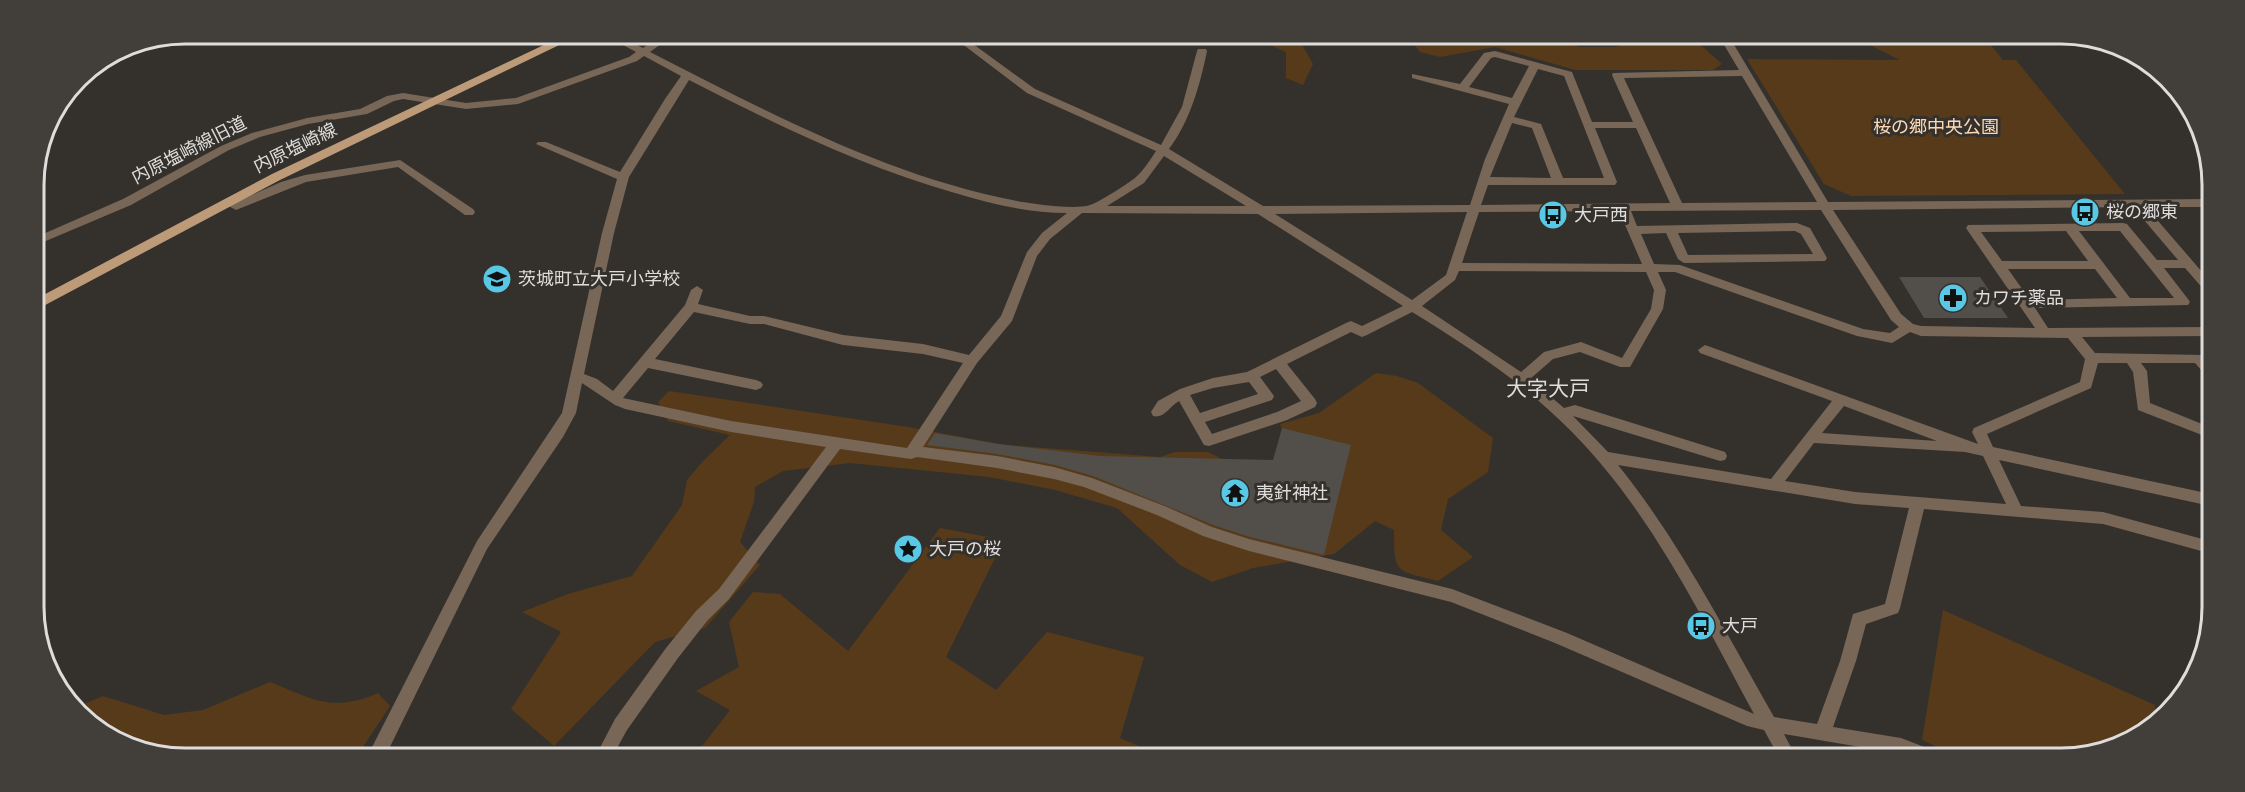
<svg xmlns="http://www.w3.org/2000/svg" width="2245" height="792" font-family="'DM Sans','Noto Sans JP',sans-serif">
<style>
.green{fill:#573a19}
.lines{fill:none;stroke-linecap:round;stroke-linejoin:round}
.river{fill:#271602;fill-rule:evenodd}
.building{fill:#524e4a}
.minor{fill:#786756;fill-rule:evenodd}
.major{fill:#bd9b78;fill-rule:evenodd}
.labels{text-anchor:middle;stroke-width:6;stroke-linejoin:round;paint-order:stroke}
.park-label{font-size:18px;fill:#fcd9b4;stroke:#34312d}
.street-label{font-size:18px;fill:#dfdddb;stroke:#34312d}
.poi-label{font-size:18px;fill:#dfdddb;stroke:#34312d;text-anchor:start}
.quarter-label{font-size:21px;fill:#dfdddb;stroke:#34312d}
.rim{fill:none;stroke:#dfdddb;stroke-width:3}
</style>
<rect width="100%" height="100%" fill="#34312d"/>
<!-- green -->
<path class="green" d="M1242,33H1269L1272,36L1277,33H1302L1300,41L1313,64L1303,85L1286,78V52Z
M1378,33H1537L1580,47H1615L1660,33H1687L1722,64L1713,70H1575L1495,47L1440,57L1420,52L1411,41L1378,36Z
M1919,33H1981L2003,60H2016L2125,194L1851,196L1824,184L1747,59L1900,60L1870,45V37Z
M1376,373L1397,376L1418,383L1493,438L1488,472L1448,499L1441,530L1473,557L1438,581C1396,570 1394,575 1394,530L1375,521L1334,554L1253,568L1212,582L1180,565L1117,508L1055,490L989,477L850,463L783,471L755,487L754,502L740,542L760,565L705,628L655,642L554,746L511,709L561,632L522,612L568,594L632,576L682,505L687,480L703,461L730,435L668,421L658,402L669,391L908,427L1005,445L1160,457L1175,452H1208L1244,470L1280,464L1289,448L1280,424L1319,413Z
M940,528L1004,540L946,657L996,690L1047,632L1144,657L1120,738L1170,759H667L703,745L730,710L696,691L739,667L729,622L753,592L780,594L848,651Z
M1943,610L2155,705L2154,726L2070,759H1963L1922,740Z
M270,682C312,699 333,713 378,693L390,706L355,759H264L246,756L239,759H185L136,751L72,709L103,696L164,715L203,710Z"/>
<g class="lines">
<!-- river -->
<path class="river" d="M1847,33H1883C1875,40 1855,40 1847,33Z"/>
</g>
<!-- building -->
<path class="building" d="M1899,277H1980L2008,318H1924Z
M1282,428L1351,445L1324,555L1250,537L1213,525L1093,476L1055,465L997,454L927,445L935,433L998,444L1100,456L1273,460Z"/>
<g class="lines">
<!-- minor -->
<path class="minor" d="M601,33H614L643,48L664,33H676L650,52C768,112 886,176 1017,201C1033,204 1074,210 1090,205C1096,204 1131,182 1136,177C1144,170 1150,160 1156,151L1027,93L965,46L942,33H955L962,36L1035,89L1161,145L1182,107L1197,51L1198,49H1206L1207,51C1200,85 1190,121 1169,149L1263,206L1470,205L1485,159L1509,104L1412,78V74L1460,84L1484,53L1495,51L1572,72L1592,122H1633L1612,75L1613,73L1739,70L1717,33H1727L1828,202L2210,199V207H2146L2209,280V292L2205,291L2185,268H2164L2188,299L2190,302L2188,305L2035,308L2048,328L2208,327V336L2082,337L2095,353L2203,355L2208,361V374L2203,372L2195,363H2141L2147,371L2150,403L2207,426V437L2138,410L2133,372L2127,363H2098L2091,388L1987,434L1993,447L2206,493V505L1999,460L2021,506L2103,512L2206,540L2205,552L2103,524L1924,509L1900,608L1898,613L1866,624L1856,661L1833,727L1901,738L1940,753L1942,759H1913L1901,754L1784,734L1797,759H1780L1764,730L1747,726L1555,643L1451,602L1249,551L1203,536L1157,515L1084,487L1054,479L997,468L917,457L911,459L840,449L729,599L707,621L678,658L627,730L611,759H594L615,719L666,648L696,611L719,589L826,447L731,432L625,409L615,405L582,383L576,413L563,437L487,549L384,759H366L477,541L562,413L602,233L617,179L536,144L538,142H546L620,172L665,99L681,76L644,56L637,61L518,104L466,109L403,99L394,101L367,114L308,124L260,137L229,150L131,205L34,246V238L123,199L221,146L252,133L307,118L360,109L387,96L403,93L466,103L516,98L629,57L636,52ZM1495,57L1529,66L1512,98L1469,87L1491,58ZM1538,69L1564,76L1604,178H1563L1541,124L1514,117ZM1742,76L1817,202L1682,203L1624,78ZM689,80C775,124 862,167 955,193C991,204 1029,213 1067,213L1042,233L1027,252L1001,316L969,355L923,344L843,335L764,316H750L698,304L703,290L697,286L691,290L685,305L613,391L597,379L584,374L614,233L629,177ZM1512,123L1532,128L1551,178L1490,177ZM1595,128H1636L1670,203L1481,205L1488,185H1615L1617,182ZM1164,156L1246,206H1107L1144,183ZM2133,207L2178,260H2157L2127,224L2123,223L1968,225L1966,228L1968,231L2035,328L1921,326L1913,324L1901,314L1833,210ZM1821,210L1891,320L1899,327L1890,333L1863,329L1680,265L1654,264L1641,234L1666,233L1678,259L1684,263L1825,261L1827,258L1810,228L1797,223L1637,226L1631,211ZM1619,211L1642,264L1462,263L1479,212ZM1467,212L1446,275L1412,300L1275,214ZM1082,213L1258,214L1403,306L1362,326L1351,321L1346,323L1247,372L1213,378L1180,389L1158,401L1151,412L1153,416C1164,419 1170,406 1179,401L1204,445L1209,446L1287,420L1315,407L1317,403L1315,399L1287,364L1351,332L1362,337L1367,335L1412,312C1469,347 1525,384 1572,432C1651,512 1701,616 1754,714L1567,633L1452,589L1249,539L1212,527L1167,507L1092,478L1054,467L997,456L923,447L977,363L1012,321L1037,256L1050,239ZM1795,231L1801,234L1813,254L1688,255L1678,233ZM2066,231L2088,261H2002L1981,232ZM2079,231H2120L2174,298H2130ZM2008,269H2095L2117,298L2030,300ZM1459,271L1646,272L1654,290L1651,309L1622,358L1581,342L1544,352L1521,372L1422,306L1455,280ZM1658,272H1675L1857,336L1892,343L1910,332L1921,336L2068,338L2085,359L2080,382L1974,428L1972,432L1978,444L1705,345L1698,350L1700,353L1832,401L1771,479L1608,452L1573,416L1720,461L1725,460L1727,456L1725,452L1575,405L1564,408L1530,379L1553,359L1580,352L1620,367H1630L1663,309L1666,290ZM694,312L750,324H764L843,345L923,354L963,363L907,448L731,421L623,398L648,368L756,390L761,388L763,385L761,382L756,380L655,359ZM1276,369L1301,401L1277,412L1212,434L1205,422L1272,400L1274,396L1260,377ZM1249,382L1258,394L1200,413L1190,395L1213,388ZM1844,406L1937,441L1822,433ZM1814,443L1965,452L1983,456L2006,504L1855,492L1785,481ZM1618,465L1855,504L1909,508L1885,604L1853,614L1840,661L1817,724L1774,717C1725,631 1680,542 1618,465Z
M400,160L473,209L475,212L473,215H465L398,167L306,182L236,210L221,202L227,198L236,202L281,182L305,175Z"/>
<!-- major -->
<path class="major" d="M569,33H584L280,180L34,311V300L272,174Z"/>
</g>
<!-- icons -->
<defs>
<g id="bus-disc" transform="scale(1.5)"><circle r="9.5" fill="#59c8e5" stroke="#34312d"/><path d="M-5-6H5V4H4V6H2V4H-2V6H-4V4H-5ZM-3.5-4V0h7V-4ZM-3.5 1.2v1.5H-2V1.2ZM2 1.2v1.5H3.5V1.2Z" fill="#111"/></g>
<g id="school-disc" transform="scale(1.5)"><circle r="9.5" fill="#59c8e5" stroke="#34312d"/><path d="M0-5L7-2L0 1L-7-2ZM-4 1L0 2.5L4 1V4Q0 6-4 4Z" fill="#111"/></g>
<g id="pharmacy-disc" transform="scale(1.5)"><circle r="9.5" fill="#59c8e5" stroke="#34312d"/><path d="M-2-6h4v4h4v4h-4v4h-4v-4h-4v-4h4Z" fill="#111"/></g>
<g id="temple-disc" transform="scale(1.5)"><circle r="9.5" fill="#59c8e5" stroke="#34312d"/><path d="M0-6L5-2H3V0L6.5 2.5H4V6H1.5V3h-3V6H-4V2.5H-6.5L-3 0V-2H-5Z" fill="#111"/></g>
<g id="sight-disc" transform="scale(1.5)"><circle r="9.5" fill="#59c8e5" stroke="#34312d"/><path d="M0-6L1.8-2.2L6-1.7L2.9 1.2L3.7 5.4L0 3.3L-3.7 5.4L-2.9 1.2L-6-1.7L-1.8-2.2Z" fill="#111"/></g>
</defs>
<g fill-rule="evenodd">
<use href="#bus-disc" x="2085" y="212"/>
<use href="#bus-disc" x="1553" y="215"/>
<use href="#school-disc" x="497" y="279"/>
<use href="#pharmacy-disc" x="1953" y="298"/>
<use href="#temple-disc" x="1235" y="493"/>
<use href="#sight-disc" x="908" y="549"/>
<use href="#bus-disc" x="1701" y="626"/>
</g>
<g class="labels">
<!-- park labels -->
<g class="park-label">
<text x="1936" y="133">桜の郷中央公園</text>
</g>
<!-- street labels -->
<g class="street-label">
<text transform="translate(295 148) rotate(-26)" y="6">内原塩崎線</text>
<text transform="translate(189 150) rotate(-27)" y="6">内原塩崎線旧道</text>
</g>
<!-- poi labels -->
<g class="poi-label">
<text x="2106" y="218">桜の郷東</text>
<text x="1574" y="221">大戸西</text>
<text x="518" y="285">茨城町立大戸小学校</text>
<text x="1974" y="304">カワチ薬品</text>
<text x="1256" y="499">夷針神社</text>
<text x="929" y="555">大戸の桜</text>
<text x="1722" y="632">大戸</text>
</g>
<!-- quarter labels -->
<g class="quarter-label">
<text x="1548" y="396">大字大戸</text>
</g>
</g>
<!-- crop -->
<path d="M0 0H2245V792H0ZM185 44H2061A141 141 0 0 1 2202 185V607A141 141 0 0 1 2061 748H185A141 141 0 0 1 44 607V185A141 141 0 0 1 185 44Z" fill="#423f3b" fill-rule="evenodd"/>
<path class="rim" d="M185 44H2061A141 141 0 0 1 2202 185V607A141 141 0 0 1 2061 748H185A141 141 0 0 1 44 607V185A141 141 0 0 1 185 44Z"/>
</svg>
